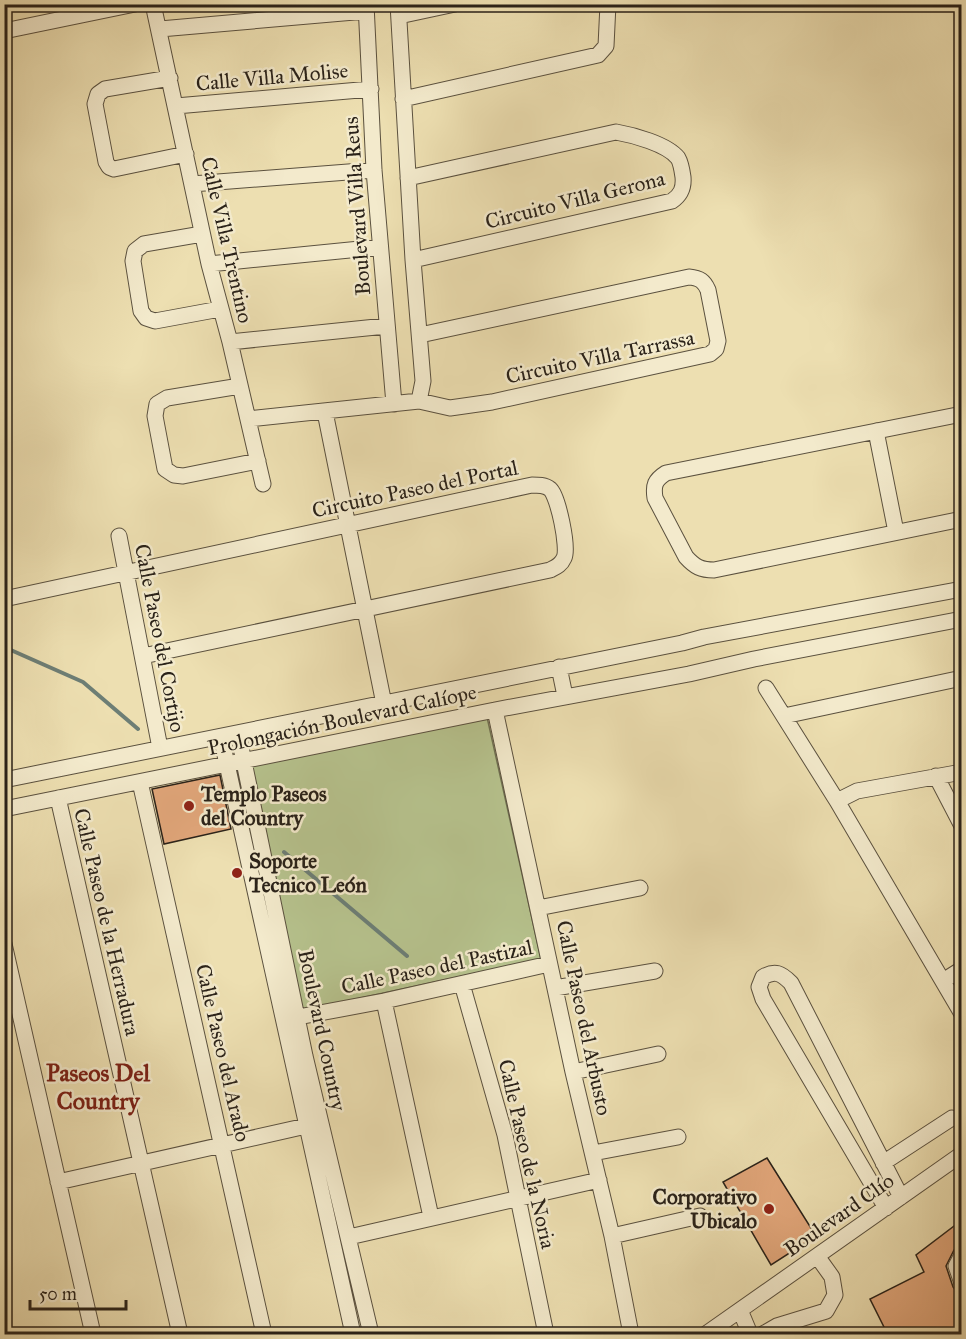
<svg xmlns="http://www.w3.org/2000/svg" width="966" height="1339" font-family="'IM FELL Great Primer',serif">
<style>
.green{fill:#b6c28d;stroke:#707253;stroke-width:1.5}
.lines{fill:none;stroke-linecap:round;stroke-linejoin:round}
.stream{stroke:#6d7e75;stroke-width:4}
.building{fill:#e1a67a;stroke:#2a2219;stroke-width:1.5}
.minor-casing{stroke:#5b513f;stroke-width:17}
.minor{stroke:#f3eacc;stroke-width:15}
.poi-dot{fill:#8f2418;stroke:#f3eacc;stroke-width:2}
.labels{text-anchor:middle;stroke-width:5;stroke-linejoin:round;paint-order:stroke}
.street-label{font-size:21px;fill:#2a2219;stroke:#f3eacc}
.poi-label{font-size:21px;font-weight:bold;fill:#2a2219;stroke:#f3eacc;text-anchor:start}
.quarter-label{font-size:24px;font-weight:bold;fill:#7a1f14;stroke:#f3eacc}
</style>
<rect width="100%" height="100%" fill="#eddfb1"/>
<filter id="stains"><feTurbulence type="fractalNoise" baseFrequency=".00333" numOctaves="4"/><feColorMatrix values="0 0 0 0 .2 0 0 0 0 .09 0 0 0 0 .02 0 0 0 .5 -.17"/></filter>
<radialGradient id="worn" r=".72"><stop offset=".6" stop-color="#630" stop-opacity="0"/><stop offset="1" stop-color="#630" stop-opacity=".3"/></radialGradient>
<!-- green -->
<path class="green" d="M487,717L541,959L300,1011L249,766Z"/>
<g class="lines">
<!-- stream -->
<path class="stream" d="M4,647L83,682L138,729
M284,852L407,956"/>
</g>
<!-- building -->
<path class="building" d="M220,775L231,829L164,844L152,789Z
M767,1158L816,1236L771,1265L723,1182Z
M962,1220V1245L954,1250L946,1266L953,1287L956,1291L962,1293V1335H888L870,1299L924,1272L916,1255Z"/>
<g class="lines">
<!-- minor casing -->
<g class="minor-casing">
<path id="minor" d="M153,4L209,264L230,342L263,484
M366,4L374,170L394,404
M398,4L413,260L423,381L419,401
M399,16L455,4
M160,29L366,11
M4,31L135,4
M170,78L105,89L98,94L95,104L106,162L109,167L114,169L186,154
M403,99L598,55L606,46L608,4
M176,106L371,89
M408,178L616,132C633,135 667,144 678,158C681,163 682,170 683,177C684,188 681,195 672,201L413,260
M192,184L374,170
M202,234L144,244L135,251L133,261L141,311L146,318L155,321L220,309
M209,264L380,247
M230,342L386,326
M240,386L167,398L157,404L155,416L165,469L174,475L183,476L258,461
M325,412L384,704
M962,414L666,473C655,480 653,485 655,498L686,557C695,567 701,570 714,570L962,519
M248,419L419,401L450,408L492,402L710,354L716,349L718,341L708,290C704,281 700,278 689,277L420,335
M876,431L896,532
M119,536L160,748
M4,599L532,485C538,485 545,485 550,489C558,496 569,548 564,558C561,565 556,567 550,570L143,656
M559,667L565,696
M766,688L837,801L962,1014
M495,710L573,1072L612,1236L631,1334
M784,716L962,678
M238,733L305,1056L371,1334
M221,737L353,1334
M936,776L962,826
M4,780L682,643L704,637L962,589
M140,782L264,1334
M58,798L180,1334
M837,801L857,791L962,772
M4,809L495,710L689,674L754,659L962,619
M538,908L640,888
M4,944L93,1334
M943,981L962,969
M462,984L505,1135L546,1334
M555,988L655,971
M384,1001L431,1217
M298,1017L384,1001L549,964
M573,1072L658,1054
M593,1153L678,1137
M883,1163L952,1118
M58,1182L315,1124
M886,1208L763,999L759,987L763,977C775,970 781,973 791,983L901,1197
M612,1236L700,1216
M349,1237L599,1180
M962,1255L956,1266L962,1283
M740,1310L750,1334
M706,1334L962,1154
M763,1334L777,1326L826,1311L835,1295L832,1277L817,1256"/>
</g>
<!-- minor -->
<use href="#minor" class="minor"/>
</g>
<!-- markers -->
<g class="poi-dot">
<circle cx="189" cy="806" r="6"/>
<circle cx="237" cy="873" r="6"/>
<circle cx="769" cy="1209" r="6"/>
</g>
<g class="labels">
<!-- street labels -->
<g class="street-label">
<text transform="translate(272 77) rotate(-5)" y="7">Calle Villa Molise</text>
<text transform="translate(575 200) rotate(-14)" y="7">Circuito Villa Gerona</text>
<text transform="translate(357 206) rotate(-94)" y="7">Boulevard Villa Reus</text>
<text transform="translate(227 240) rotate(77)" y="7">Calle Villa Trentino</text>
<text transform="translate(600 357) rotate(-12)" y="7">Circuito Villa Tarrassa</text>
<text transform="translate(415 489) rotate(-12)" y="7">Circuito Paseo del Portal</text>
<text transform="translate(160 638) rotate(79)" y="7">Calle Paseo del Cortijo</text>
<text transform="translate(342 720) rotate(-12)" y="7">Prolongación Boulevard Calíope</text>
<text transform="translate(107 922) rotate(77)" y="7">Calle Paseo de la Herradura</text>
<text transform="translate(437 967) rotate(-12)" y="7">Calle Paseo del Pastizal</text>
<text transform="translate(584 1018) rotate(78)" y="7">Calle Paseo del Arbusto</text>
<text transform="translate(322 1030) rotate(78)" y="7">Boulevard Country</text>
<text transform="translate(223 1053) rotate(77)" y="7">Calle Paseo del Arado</text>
<text transform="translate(527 1154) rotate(77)" y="7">Calle Paseo de la Noria</text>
<text transform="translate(839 1215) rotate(-35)" y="7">Boulevard Clío</text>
</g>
<!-- poi labels -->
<g class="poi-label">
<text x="201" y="801">Templo Paseos<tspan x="201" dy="24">del Country</tspan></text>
<text x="249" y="868">Soporte<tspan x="249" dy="24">Tecnico León</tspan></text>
<text x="757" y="1204" text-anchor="end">Corporativo<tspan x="757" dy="24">Ubicalo</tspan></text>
</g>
<!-- quarter labels -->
<g class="quarter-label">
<text x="98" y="1081">Paseos Del<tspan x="98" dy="28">Country</tspan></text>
</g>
</g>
<!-- margin -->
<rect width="966" height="1339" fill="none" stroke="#eddfb1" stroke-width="24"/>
<rect x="6" y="6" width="954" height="1327" fill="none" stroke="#2a2219" stroke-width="3"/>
<rect x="12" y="12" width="942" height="1315" fill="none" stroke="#2a2219" stroke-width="1.5"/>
<!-- scale -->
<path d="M30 1300v9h96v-9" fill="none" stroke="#2a2219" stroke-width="3"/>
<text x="39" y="1300" font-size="18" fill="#2a2219" stroke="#f3eacc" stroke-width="4.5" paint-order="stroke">50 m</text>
<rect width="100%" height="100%" filter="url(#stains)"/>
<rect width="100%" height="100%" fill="url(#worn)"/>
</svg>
